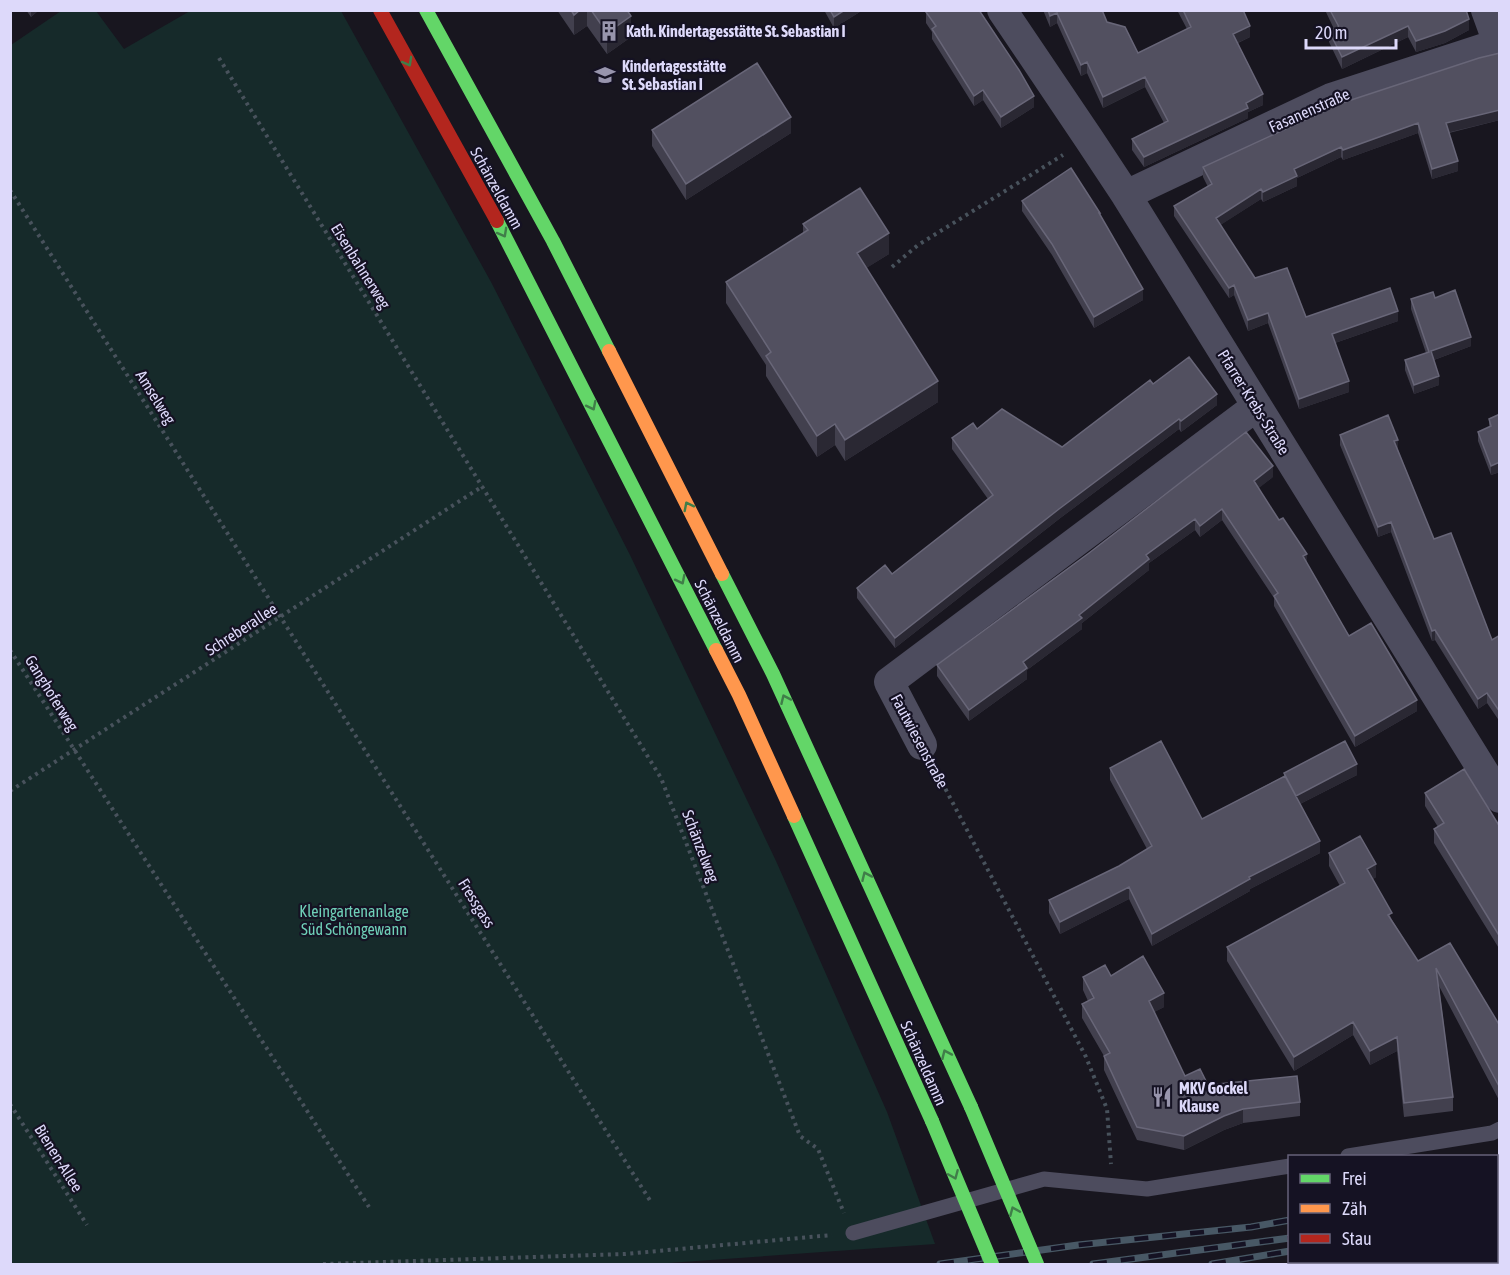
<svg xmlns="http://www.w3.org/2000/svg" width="1510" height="1275" font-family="'Asap Condensed',sans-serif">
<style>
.green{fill:#162a2a}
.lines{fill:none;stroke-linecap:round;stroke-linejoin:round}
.path{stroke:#48525c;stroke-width:4;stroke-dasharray:3 4.5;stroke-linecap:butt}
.lane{stroke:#4d4c5e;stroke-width:15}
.street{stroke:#4d4c5e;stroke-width:30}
.fast{stroke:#63d668;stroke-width:14}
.slow{stroke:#ff974d;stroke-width:14}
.jam{stroke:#b3261e;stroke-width:14}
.rail-casing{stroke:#485865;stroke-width:7}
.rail{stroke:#151223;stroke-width:4.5;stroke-dasharray:14;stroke-linecap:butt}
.fast-bridge{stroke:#63d668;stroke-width:14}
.wall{fill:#42404e}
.shaded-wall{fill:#2a2833}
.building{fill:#525060;stroke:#686678;stroke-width:1.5}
.oneway{stroke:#407e49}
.labels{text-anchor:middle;stroke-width:4.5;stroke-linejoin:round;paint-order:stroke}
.poi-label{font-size:16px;font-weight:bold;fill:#ddd9fa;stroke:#151223;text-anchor:start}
.street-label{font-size:16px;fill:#ddd9fa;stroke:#151223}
.park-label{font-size:16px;fill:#6fd0b8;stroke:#151223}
</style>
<rect width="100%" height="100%" fill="#18161f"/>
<!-- green -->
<path class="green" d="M61,11H96L124,49L190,11H341L491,282L630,555L776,861L887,1112L935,1244L654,1264H11V45Z"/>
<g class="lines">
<!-- path -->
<path class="path" d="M219,58L661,778L800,1136L818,1149L844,1213
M10,190L651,1202
M892,267L918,245L1063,155
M10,650L369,1207
M935,769L1086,1057L1107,1109L1111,1164
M10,791L483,486
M10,1104L87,1225
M323,1264L625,1254L832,1235"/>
<!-- lane -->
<path class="lane" d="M1348,1156L1492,1133L1500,1129
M853,1233L1044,1179L1147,1189L1290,1166"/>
<!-- street -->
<path class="street" d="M1002,10L1089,139L1126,195L1500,798
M1486,10L1498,43
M1126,195L1331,98L1500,43
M922,745L889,682L1257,406"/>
<!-- fast -->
<path class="fast" d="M426,10L553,241L609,351
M497,221L716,650
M722,574L773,674L971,1107
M794,816L932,1121"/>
<!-- slow -->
<path class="slow" d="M609,351L722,574
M716,650L739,695L794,816"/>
<!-- jam -->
<path class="jam" d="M380,10L497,221"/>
<!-- rail casing -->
<g class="rail-casing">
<path id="rail" d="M1496,1181H1500
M1496,1201L1500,1200
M1496,1216L1500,1215
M940,1264L1078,1245L1251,1227L1290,1220
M1093,1264L1290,1238
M1212,1264L1290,1251"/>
</g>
<!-- rail -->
<use href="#rail" class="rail"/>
<!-- fast-bridge -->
<path class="fast-bridge" d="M971,1107L1037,1264
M932,1121L992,1264"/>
</g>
<!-- wall -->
<path class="wall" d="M26,10H39L31,17Z
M557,10H627L631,37L607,54L587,26L574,35Z
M824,10H863L834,28Z
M1043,10H1102L1107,22L1138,53L1187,29L1177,10H1243L1250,37L1238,43L1263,105L1248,112V118L1144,167L1132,150V139L1164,123L1145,87L1103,108L1087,73L1081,76L1057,23L1050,27Z
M1325,10H1466L1469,30L1445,43L1416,52L1408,37L1342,69L1329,42V31L1334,29Z
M926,12L1034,107L1001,128L983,100L974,106L932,39V32L926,23Z
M1500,53V120L1449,133L1458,171L1432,179L1418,133L1343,160L1341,157L1297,178V186L1263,202L1261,199L1220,225L1255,278L1306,317L1398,321L1335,343L1349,392L1299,409L1268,323L1248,331L1234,295L1229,298L1174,216V206L1208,187L1203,177V167Z
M652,130L791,133L686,200L652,146Z
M1022,201L1100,216L1143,300L1094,328L1052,255L1022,211Z
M803,224L889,254L866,268L938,402L845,461L835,445L817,457L766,376V365L726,303V282L803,233Z
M1435,298L1471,346L1434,360L1439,385L1414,394L1405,370V360L1426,353L1411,309V299Z
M1153,384L1217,405L1181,432L1179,429L1059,519L895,648L857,598V588L892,574L988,499L952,449V438L977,429L1062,447Z
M1500,414V472L1491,475L1478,441V432L1489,427V419Z
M1340,435L1398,450L1434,539L1492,640L1500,635V722L1487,703L1478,709L1435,640L1432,641L1391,532L1378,537L1340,445Z
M1273,477L1258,488L1307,563L1349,636L1417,711L1355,747L1274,606V598L1222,520L1200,537L1195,530L1149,563V570L1082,623V629L1027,670V679L969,721L937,676V665L1089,553Z
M1110,768L1202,819L1284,776V773L1357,775L1300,804L1320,853L1250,889V891L1152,946L1129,899L1060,934L1049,913V900L1119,866L1147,849L1110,780Z
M1425,793L1500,827V950L1434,843V829L1438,827L1425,806Z
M1329,853L1376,877L1373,879L1392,920L1418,961L1450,943L1500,1026V1102L1439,986L1453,1097V1111L1404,1117L1397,1051L1370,1065L1353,1035L1294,1071L1227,961V947L1340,886L1329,866Z
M1111,976L1164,1007L1154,1012L1185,1076L1208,1085L1300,1102V1116L1243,1123L1224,1130L1184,1150L1137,1140L1104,1070V1056L1082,1018V1004L1088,1001L1083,990V977Z"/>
<!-- shaded-wall -->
<path class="shaded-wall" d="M31,10H39L31,17Z
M580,10H587V26L574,35V15Z
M845,10H863L834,28V17Z
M1057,13V23L1050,27V16Z
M631,16V37L607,54V33Z
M1469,19V30L1445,43L1416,52V41Z
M1250,26V37L1233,45V34Z
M1408,26V37L1342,69V57Z
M1087,62V73L1081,76V65Z
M1145,77V87L1103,108V97Z
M983,90V100L974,106V96Z
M1263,94V105L1248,112V118L1144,167V157Z
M1034,96V107L1001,128V117Z
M1500,110V120L1446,133V123Z
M791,117V133L686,200V184Z
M1418,123V133L1343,160V150Z
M1341,147V157L1297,178V186L1263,202V192L1294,169Z
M1458,161V171L1432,179V169Z
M1261,189V199L1216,228V218Z
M889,233V254L857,274V253Z
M1234,285V295L1229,298V288Z
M1143,289V300L1094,328V317Z
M1398,311V321L1332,344V334Z
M1268,313V323L1248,331V320Z
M1471,337V346L1431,361V351Z
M1439,376V385L1414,394V385Z
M938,381V402L845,461V440Z
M1349,381V392L1299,409V399Z
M1217,394V405L1181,432V421Z
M1179,419V429L1059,519L895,648V638L1059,509Z
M835,424V445L817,457V436Z
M1398,440V450L1394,452V441Z
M1500,462V472L1491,475V466Z
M1273,466V477L1254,492V481Z
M1222,509V520L1200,537V526Z
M1195,519V530L1149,563V570L1082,623V629L1027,670V679L969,721V710L1146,555Z
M1391,522V532L1378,537V527Z
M1307,554V564L1303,556Z
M1435,630V640L1432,641V631Z
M1487,693V703L1478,709V699Z
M1417,700V711L1355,747V736Z
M1357,764V775L1296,806V796Z
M1320,841V853L1250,889V891L1152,946V934L1249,877Z
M1376,864V877L1367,883V869Z
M1129,887V899L1060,934V922Z
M1164,993V1007L1149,1015V1001Z
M1353,1022V1035L1294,1071V1057Z
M1397,1037V1051L1370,1065V1051Z
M1243,1109V1123L1224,1130L1184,1150V1136L1224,1116Z"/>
<!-- building -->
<path class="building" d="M571,10H580L574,15Z
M591,10H627L631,16L607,33Z
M830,10H845L834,17Z
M928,10H979L1019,70L1034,96L1001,117L983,90L974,96L932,29L936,26L926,12Z
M1048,10H1102L1107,22L1125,27L1138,53L1191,27L1183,10H1243L1250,26L1233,34L1263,94L1246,103L1248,108L1144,157L1132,139L1168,121L1145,77L1103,97L1087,62L1081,65L1057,13L1050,16Z
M1330,10H1466L1469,19L1445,31L1416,41L1408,26L1342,57L1329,31L1339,27Z
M1500,53V110L1446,123L1458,161L1432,169L1418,123L1343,150L1341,147L1294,169L1297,176L1263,192L1261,189L1216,218L1255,278L1287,268L1306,317L1390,288L1398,311L1332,334L1349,381L1299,399L1268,313L1248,320L1234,285L1229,288L1174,206L1212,184L1203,167L1342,103L1479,58Z
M757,63L791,117L686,184L652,130Z
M1071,168L1100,213H1099L1143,289L1094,317L1052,244L1022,201Z
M860,188L889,233L857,253L938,381L845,440L835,424L817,436L766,356L771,352L726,282L808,230L803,224Z
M1455,290L1471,337L1431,351L1439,376L1414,385L1405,360L1429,352L1411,299L1433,292L1435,298Z
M1189,357L1217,394L1181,421L1179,419L1059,509L895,638L857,588L885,565L892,574L993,495L952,438L973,423L977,429L1002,409L1062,447L1150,380L1153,384Z
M1500,414V462L1491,466L1478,432L1491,426L1489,419Z
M1388,415L1398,440L1394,441L1434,539L1451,533L1492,640L1500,635V712L1487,693L1478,699L1435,630L1432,631L1391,522L1378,527L1340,435Z
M1246,432L1273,466L1254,481L1279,520L1283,518L1307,554L1303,556L1349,636L1371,623L1417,700L1355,736L1274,596L1278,593L1222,509L1200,526L1195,519L1146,555L1149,559L1079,615L1082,618L1023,662L1027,668L969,710L937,665L1089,553Z
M1161,741L1202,819L1285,776L1320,841L1249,877L1250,879L1152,934L1129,887L1060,922L1049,900L1119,866L1152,846L1110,768Z
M1345,741L1357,764L1296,796L1284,773Z
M1464,769L1500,827V937L1434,829L1444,823L1425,793Z
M1360,836L1376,864L1367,869L1392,913L1388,915L1418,961L1450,943L1500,1026V1088L1436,968L1453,1097L1404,1103L1397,1037L1370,1051L1353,1022L1294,1057L1227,947L1345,883L1329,853Z
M1143,956L1164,993L1149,1001L1185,1076L1200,1069L1208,1085L1297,1076L1300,1102L1243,1109L1224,1116L1184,1136L1137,1127L1104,1056L1110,1053L1082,1004L1094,998L1083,977L1105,965L1111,976Z"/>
<!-- one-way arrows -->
<defs><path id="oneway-chevron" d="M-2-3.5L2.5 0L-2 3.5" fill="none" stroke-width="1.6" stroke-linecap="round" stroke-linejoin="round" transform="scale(1.5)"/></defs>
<g class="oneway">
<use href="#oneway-chevron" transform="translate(408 62) rotate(61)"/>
<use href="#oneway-chevron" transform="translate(503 233) rotate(61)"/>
<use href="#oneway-chevron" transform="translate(592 406) rotate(63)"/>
<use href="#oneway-chevron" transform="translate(688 506) rotate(-117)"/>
<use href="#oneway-chevron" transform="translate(681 580) rotate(63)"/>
<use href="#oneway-chevron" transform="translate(785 699) rotate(-114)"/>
<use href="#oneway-chevron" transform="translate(866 876) rotate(-114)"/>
<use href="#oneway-chevron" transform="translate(946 1054) rotate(-114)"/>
<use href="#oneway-chevron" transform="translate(954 1175) rotate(67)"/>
<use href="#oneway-chevron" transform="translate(1014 1211) rotate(-113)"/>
</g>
<!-- icons -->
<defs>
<g id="building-bare" transform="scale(1.62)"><path d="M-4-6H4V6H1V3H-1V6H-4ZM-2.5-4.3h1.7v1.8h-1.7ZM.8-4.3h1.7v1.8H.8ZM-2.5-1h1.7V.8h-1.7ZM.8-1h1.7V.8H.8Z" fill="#9895ad" stroke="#151223" stroke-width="2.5" paint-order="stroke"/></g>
<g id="school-bare" transform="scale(1.62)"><path d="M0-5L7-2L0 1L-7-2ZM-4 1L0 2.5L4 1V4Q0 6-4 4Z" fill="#9895ad" stroke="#151223" stroke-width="2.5" paint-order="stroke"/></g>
<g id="restaurant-bare" transform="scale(1.62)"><path d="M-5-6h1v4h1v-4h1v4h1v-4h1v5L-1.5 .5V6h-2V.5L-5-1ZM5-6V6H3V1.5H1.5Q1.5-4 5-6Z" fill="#9895ad" stroke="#151223" stroke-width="2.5" paint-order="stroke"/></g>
</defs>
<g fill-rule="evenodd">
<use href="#building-bare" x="609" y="31"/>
<use href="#school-bare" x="605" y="75"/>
<use href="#restaurant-bare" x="1162" y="1097"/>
</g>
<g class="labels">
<!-- poi labels -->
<g class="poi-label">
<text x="626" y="37">Kath. Kindertagesstätte St. Sebastian I</text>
<text x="622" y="72">Kindertagesstätte<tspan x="622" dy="18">St. Sebastian I</tspan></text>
<text x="1179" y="1094">MKV Gockel<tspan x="1179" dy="18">Klause</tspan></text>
</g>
<!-- street labels -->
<g class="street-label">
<text transform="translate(1309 110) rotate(-24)" y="6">Fasanenstraße</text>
<text transform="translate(497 188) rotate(61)" y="6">Schänzeldamm</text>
<text transform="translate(361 266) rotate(58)" y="6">Eisenbahnerweg</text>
<text transform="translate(156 397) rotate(58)" y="6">Amselweg</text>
<text transform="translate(1254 402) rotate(58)" y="6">Pfarrer-Krebs-Straße</text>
<text transform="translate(720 621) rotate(63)" y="6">Schänzeldamm</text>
<text transform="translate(241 629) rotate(-33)" y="6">Schreberallee</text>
<text transform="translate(52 693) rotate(58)" y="6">Ganghoferweg</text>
<text transform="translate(920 741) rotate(62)" y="6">Fautwiesenstraße</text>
<text transform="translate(701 846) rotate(69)" y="6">Schänzelweg</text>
<text transform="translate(477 903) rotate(58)" y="6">Fressgass</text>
<text transform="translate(924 1063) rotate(66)" y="6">Schänzeldamm</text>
<text transform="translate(59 1158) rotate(58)" y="6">Bienen-Allee</text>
</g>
<!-- park labels -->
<g class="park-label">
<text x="354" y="917">Kleingartenanlage<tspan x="354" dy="18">Süd Schöngewann</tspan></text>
</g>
</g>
<!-- border -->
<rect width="1510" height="1275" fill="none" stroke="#ddd9fa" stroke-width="24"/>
<!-- legend -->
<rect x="1288" y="1155" width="210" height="108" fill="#151223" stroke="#656279" stroke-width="1.5"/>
<rect x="1300" y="1174" width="30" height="9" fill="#63d668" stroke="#656279" stroke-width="1.5"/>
<text x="1342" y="1185" font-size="18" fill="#ddd9fa">Frei</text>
<rect x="1300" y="1204" width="30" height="9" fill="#ff974d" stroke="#656279" stroke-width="1.5"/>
<text x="1342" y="1215" font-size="18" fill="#ddd9fa">Zäh</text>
<rect x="1300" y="1234" width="30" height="9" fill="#b3261e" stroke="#656279" stroke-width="1.5"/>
<text x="1342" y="1245" font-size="18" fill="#ddd9fa">Stau</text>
<!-- scale -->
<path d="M1306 39v9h90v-9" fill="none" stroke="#ddd9fa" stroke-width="3"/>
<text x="1315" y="39" font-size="18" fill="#ddd9fa" stroke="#151223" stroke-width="4.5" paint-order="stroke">20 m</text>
</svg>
